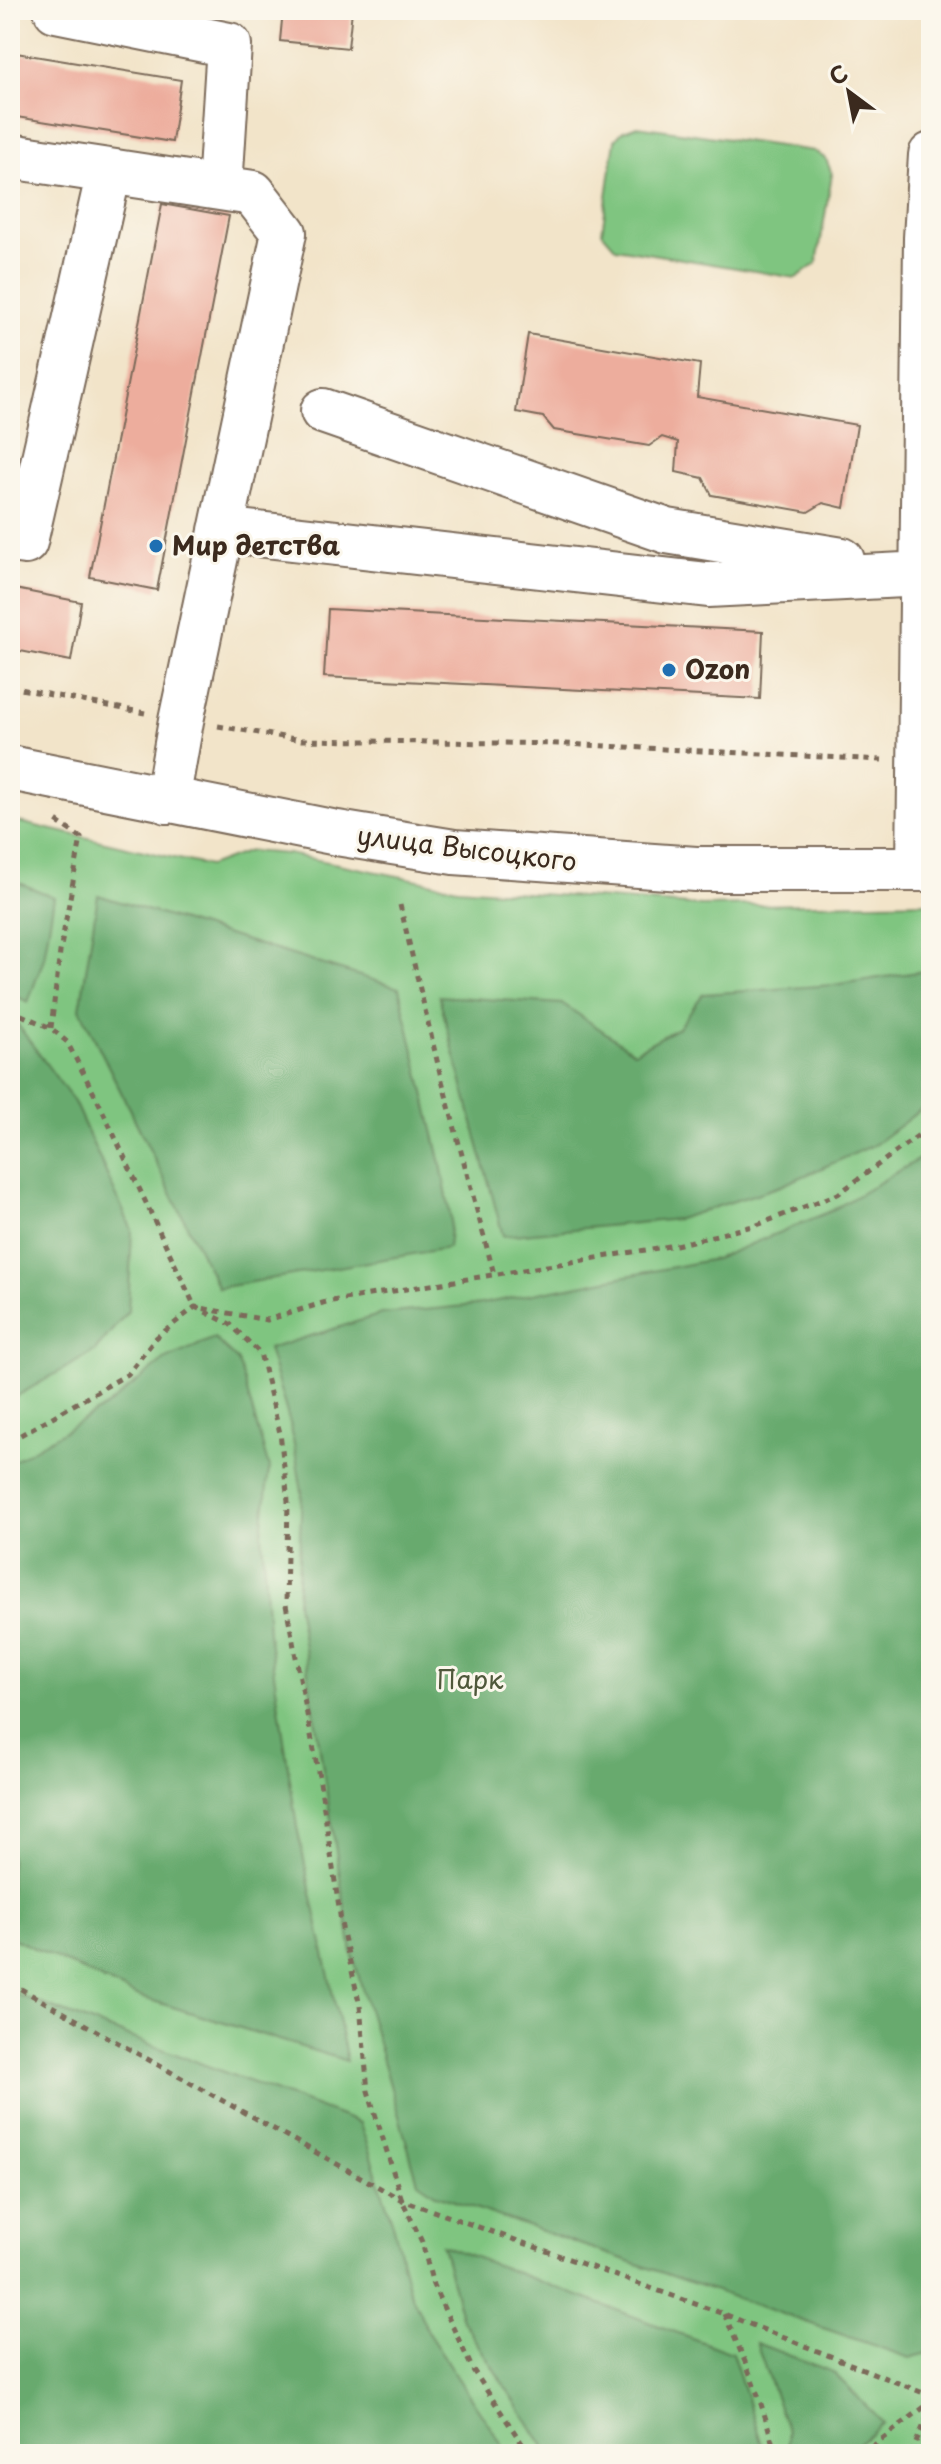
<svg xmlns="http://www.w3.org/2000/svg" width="941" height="2464" font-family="'Playpen Sans',sans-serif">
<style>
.green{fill:#7fc580;stroke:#5d784f;stroke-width:2}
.forest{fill:#67aa6e;stroke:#516a46;stroke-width:2}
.building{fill:#edad9d}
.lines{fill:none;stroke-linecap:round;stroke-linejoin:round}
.minor-casing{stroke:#7b6b5a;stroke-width:48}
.path{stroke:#7b6b5a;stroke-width:5;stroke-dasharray:6 6;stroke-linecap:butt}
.minor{stroke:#fff;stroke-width:44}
.poi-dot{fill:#1f6fb2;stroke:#fbf7ec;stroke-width:3}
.labels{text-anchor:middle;stroke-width:6;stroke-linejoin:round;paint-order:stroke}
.poi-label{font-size:26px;font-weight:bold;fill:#3b2a1e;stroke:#fbf7ec;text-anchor:start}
.street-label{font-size:26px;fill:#3b2a1e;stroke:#fbf7ec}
.park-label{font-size:26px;fill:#4f583b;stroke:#fbf7ec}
</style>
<rect width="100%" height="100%" fill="#fbf7ec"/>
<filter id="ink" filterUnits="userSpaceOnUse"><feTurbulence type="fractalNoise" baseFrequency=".0125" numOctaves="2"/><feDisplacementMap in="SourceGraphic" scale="16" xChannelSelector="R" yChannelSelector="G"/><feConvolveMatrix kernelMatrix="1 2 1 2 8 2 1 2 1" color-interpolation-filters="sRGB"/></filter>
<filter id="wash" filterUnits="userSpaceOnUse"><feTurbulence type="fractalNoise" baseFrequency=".006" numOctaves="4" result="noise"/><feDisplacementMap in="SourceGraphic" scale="32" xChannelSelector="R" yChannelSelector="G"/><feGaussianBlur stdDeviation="1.8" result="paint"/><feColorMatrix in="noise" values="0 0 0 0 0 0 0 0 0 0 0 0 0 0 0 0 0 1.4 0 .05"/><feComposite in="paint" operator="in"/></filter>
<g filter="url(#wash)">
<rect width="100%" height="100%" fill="#f2e4c9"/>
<!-- green -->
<path class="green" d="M637,126L814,151L826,159L832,174L817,263L796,278L616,248L602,232L615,140L623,131Z
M10,820L209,866L249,851L288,854L458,888L702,906L931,902V2454H10Z"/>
<!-- forest -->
<path class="forest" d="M10,879L54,897L44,958L28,1002L10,993Z
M98,895L399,988L441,1164L451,1219L448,1248L218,1288L80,1009Z
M931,970V1102L874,1145L781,1186L678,1219L503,1236L439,996L563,1004L634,1052L678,1028L703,994L833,985Z
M10,1019L15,1021L74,1102L132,1230L128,1311L95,1351L10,1400Z
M931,1152V2352L910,2358L437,2195L418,2182L352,1953L297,1603L302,1492L291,1427L268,1349L382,1314L476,1305L715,1259L831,1211Z
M214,1338L238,1361L269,1468L262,1534L268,1633L297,1827L347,2061L137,1996L10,1937V1463L107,1406L164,1360Z
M10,1992L360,2123L394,2227L408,2287L430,2336L508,2454H10Z
M442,2245L732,2353L765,2454H549L462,2320Z
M756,2343L833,2372L883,2423L845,2454H788V2432Z"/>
<g id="blocks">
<!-- building -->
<path class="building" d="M283,10H352L348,48L280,41Z
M10,52L181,80L172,142L10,116Z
M162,204L229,216L157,590L90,577Z
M528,334L700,364L697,397L857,425L844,508L823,503L808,512L712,495L703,478L676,472L678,442L662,437L649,446L554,430L543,417L516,412Z
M10,588L81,602L71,661L10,649Z
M328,609L763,631L760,699L324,677Z"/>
</g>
</g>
<g filter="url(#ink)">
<use href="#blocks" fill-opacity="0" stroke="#7b6b5a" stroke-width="2"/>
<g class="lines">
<!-- minor casing -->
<g class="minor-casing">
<path id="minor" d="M56,10L229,45L220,188
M10,156L253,193L284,233L181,721L167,801
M323,411L667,531L842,560
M221,530L708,585L923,574
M10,540L25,542L109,172
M10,768L337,833L454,852L696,869H931
M919,869L926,238L931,155"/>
</g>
<!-- path -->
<path class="path" d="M10,687L145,713
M218,726L301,740L565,744L882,760
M400,905L440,1073L494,1274
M10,1010L51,1028L67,1042L99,1103L195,1307L230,1324L260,1353L280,1433L288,1501L286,1605L320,1782L342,1928L360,2006L368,2091L402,2200L422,2242L433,2285L473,2370L529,2454
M51,1028L60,952L81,838L53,819
M10,1441L128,1374L156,1338L195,1307L267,1320L326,1302L676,1245L757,1225L838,1194L931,1126
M10,1983L402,2200L724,2314L931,2396
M724,2314C745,2360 764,2404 775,2454
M862,2454L931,2402
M911,2454L931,2409"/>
<!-- minor -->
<use href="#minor" class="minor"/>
</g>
</g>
<!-- markers -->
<g class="poi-dot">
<circle cx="156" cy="546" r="8"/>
<circle cx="669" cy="670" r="8"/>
</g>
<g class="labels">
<!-- poi labels -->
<g class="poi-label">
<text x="172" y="555">Мир детства</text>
<text x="685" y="679">Ozon</text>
</g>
<!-- street labels -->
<g class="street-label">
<text transform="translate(467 849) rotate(7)" y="9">улица Высоцкого</text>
</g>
<!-- park labels -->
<g class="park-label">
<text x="470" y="1689">Парк</text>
</g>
</g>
<!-- margin -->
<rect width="941" height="2464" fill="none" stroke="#fbf7ec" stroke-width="40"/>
<!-- north arrow -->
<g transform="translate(849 92) rotate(328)" stroke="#fbf7ec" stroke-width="6" paint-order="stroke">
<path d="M0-6L14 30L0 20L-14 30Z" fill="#3b2a1e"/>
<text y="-12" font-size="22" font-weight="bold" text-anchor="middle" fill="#3b2a1e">С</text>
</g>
</svg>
